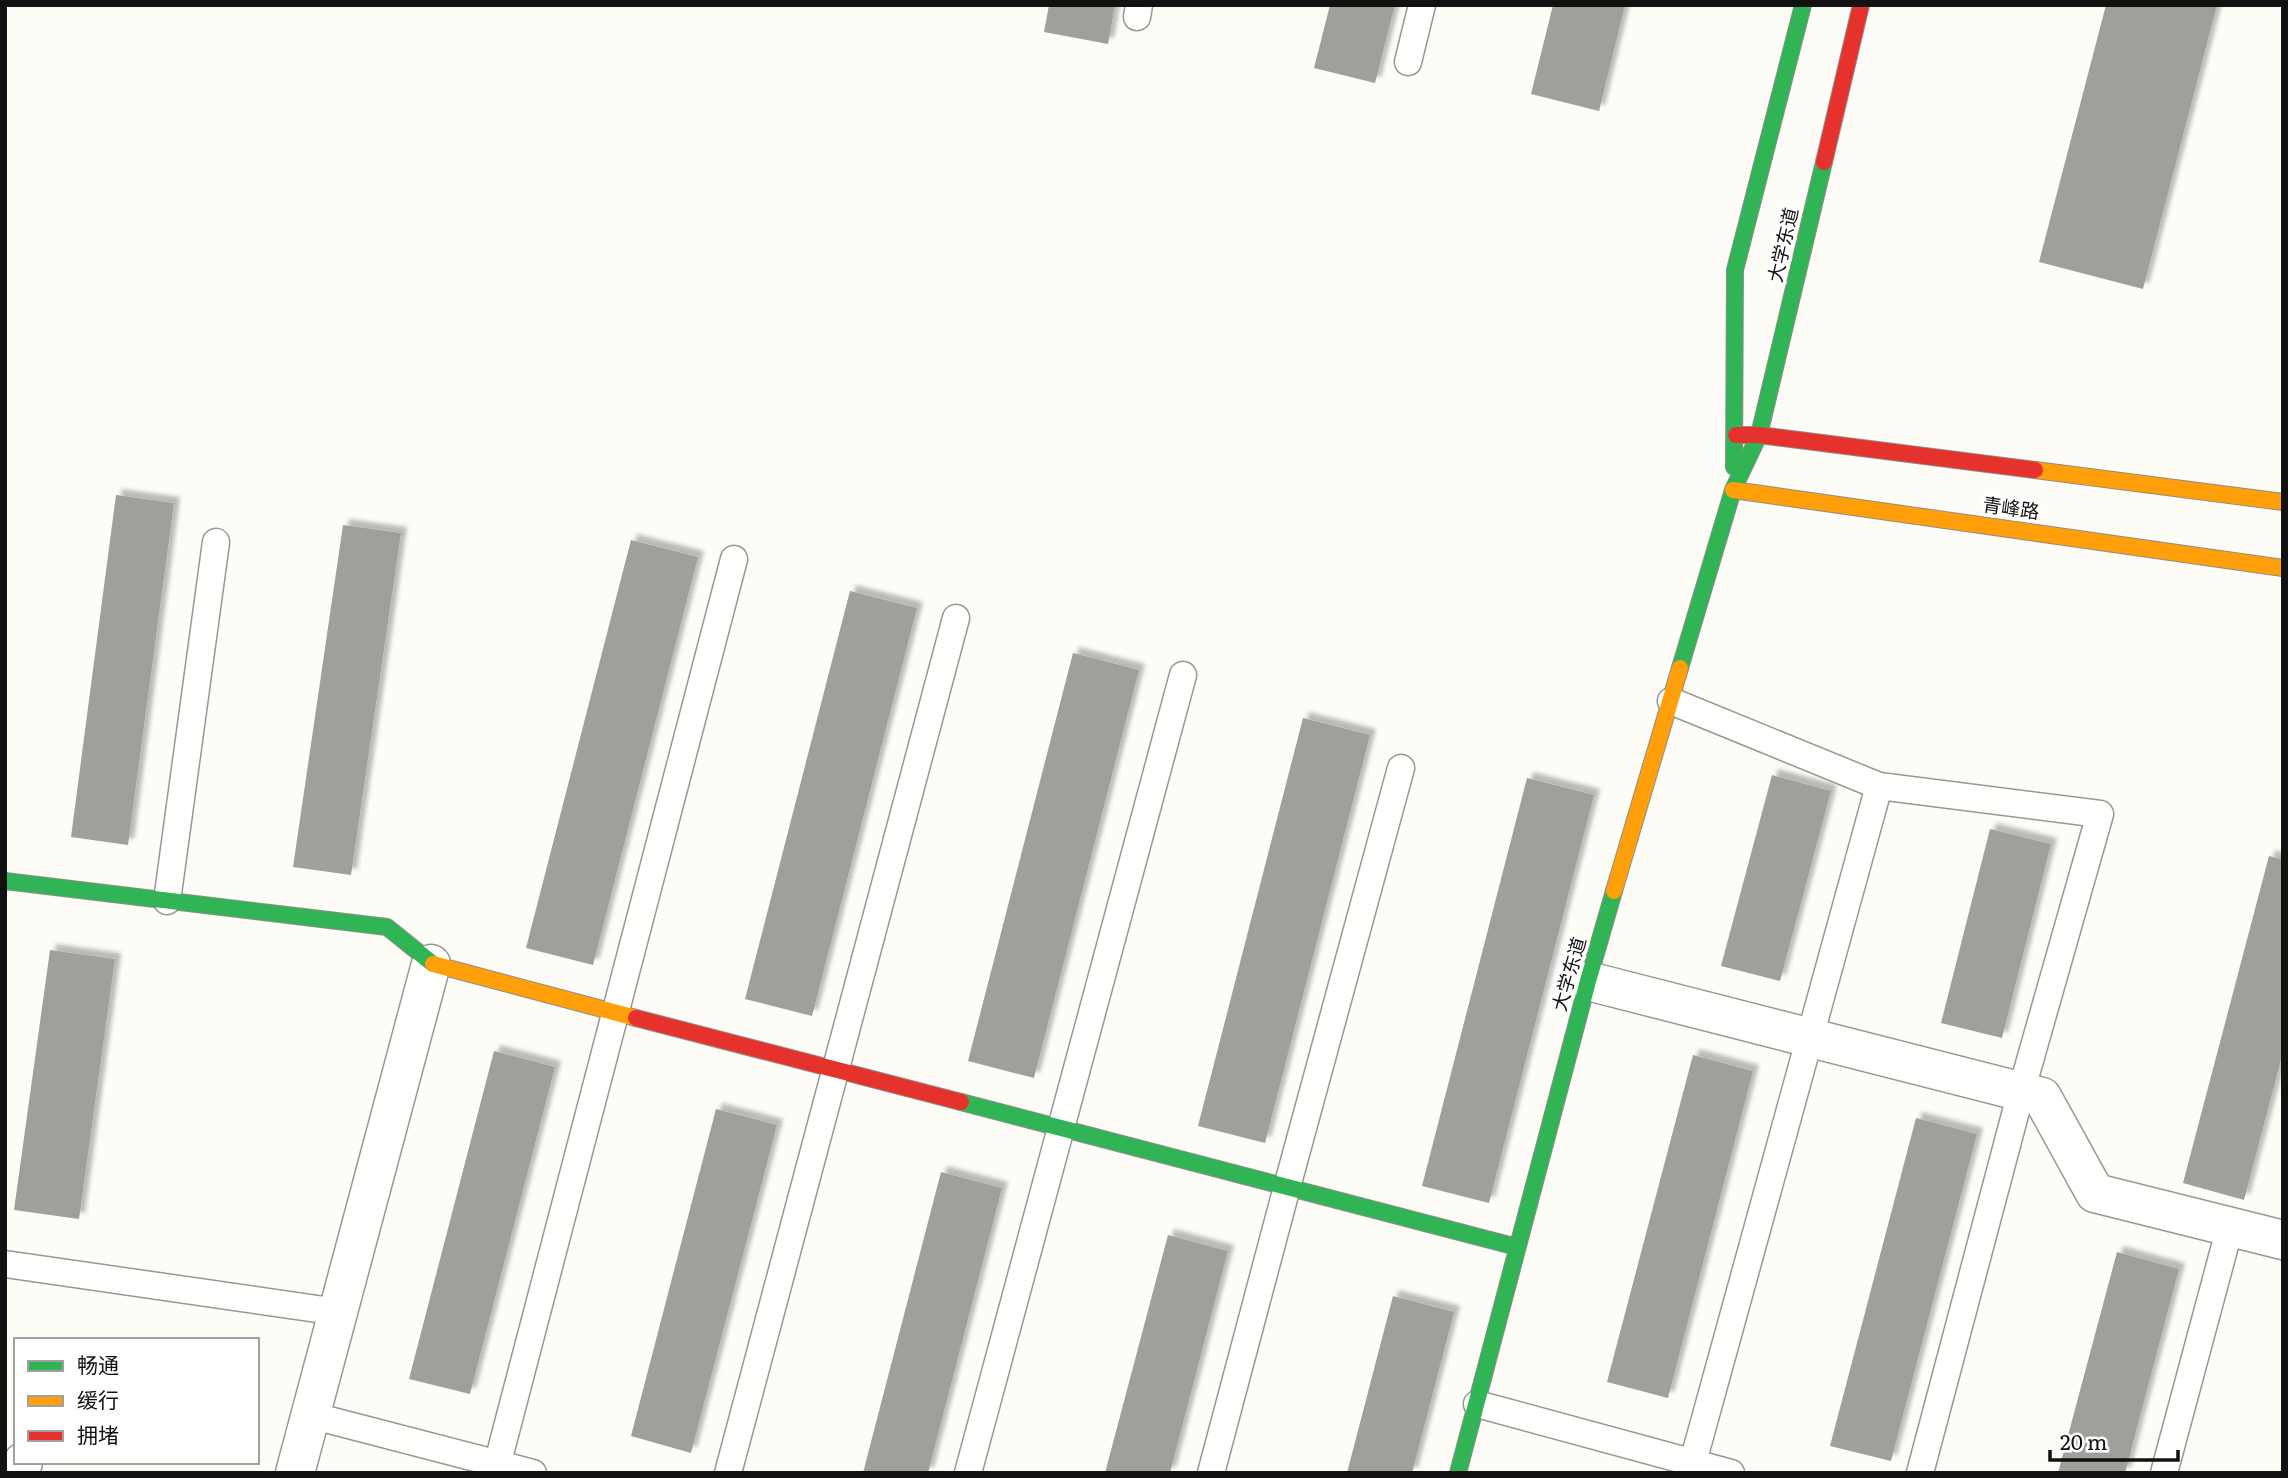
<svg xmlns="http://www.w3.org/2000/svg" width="2288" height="1478" font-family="Literata,'Noto Sans SC',serif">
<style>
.building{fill:#a19f9c;filter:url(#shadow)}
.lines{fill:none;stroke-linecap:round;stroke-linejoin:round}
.lane-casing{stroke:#979795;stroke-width:29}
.street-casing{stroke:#979795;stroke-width:41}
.fast-casing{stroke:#8e8d8b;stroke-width:18}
.slow-casing{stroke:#8e8d8b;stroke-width:18}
.jam-casing{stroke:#8e8d8b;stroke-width:18}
.lane{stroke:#fffffe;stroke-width:26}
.street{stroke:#fffffe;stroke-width:38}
.fast{stroke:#30b455;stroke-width:16}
.slow{stroke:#ff9f0a;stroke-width:16}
.jam{stroke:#e5322d;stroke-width:16}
.labels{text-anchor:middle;stroke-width:7;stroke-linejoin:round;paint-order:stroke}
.street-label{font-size:19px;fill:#111;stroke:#fff}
</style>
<defs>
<filter id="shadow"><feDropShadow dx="6" dy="-6" stdDeviation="2" flood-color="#0004"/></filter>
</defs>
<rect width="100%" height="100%" fill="#fdfcf7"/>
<!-- building -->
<path class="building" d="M1049,5H1115L1108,44L1044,32Z
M1330,5H1395L1375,83L1314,68Z
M1553,5H1625L1599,111L1531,94Z
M2106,5H2217L2143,289L2039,262Z
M116,495L174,503L128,845L71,837Z
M343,525L401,533L351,875L293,867Z
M631,540L698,557L593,965L526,948Z
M850,591L917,608L812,1016L745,999Z
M1073,653L1139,670L1034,1078L968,1061Z
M1303,718L1370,735L1265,1143L1198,1126Z
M1772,775L1831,791L1780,981L1721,966Z
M1527,778L1594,795L1489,1203L1422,1186Z
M1990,829L2051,844L2002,1038L1941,1023Z
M2269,856L2283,860V1052L2244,1200L2183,1183Z
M50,950L115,959L79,1219L14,1210Z
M494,1051L555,1067L470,1394L409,1379Z
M1693,1055L1753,1071L1668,1398L1607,1382Z
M716,1109L777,1125L691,1453L631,1436Z
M1916,1118L1977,1134L1891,1461L1830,1446Z
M941,1172L1002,1188L928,1473H863Z
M1168,1235L1228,1251L1170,1473H1105Z
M2117,1252L2179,1269L2125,1473H2058Z
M1393,1296L1454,1312L1412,1473H1347Z"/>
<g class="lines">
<!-- lane casing -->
<g class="lane-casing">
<path id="lane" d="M1137,17L1139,5
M1408,62L1422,5
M1671,701L1879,786L2100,814L2021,1092L1920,1473
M167,901L216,542
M5,1264L338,1312
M1477,1404L1731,1473
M310,1415L533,1473
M495,1473L734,559
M728,1473L956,618
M968,1473L1183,675
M1211,1473L1287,1187L1401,768
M1690,1473L1879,786
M2164,1473L2230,1227"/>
</g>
<!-- street casing -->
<g class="street-casing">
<path id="street" d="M1588,981L2042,1097L2095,1193L2283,1240
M20,1473L23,1462
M295,1473L431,964"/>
</g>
<!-- fast casing -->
<g class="fast-casing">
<path id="fast" d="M1734,467L1735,270L1803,5
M1680,668L1733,490L1759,435L1824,162
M5,881L387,927L433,964
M961,1102L1517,1247
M1458,1473L1588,981L1614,891"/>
</g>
<!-- slow casing -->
<g class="slow-casing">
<path id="slow" d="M2035,470L2283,502
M1733,490L2283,568
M1614,891L1680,668
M433,964L636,1018"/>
</g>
<!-- jam casing -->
<g class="jam-casing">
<path id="jam" d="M1824,162L1861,5
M1736,435H1759L2035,470
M636,1018L961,1102"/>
</g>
<!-- lane -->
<use href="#lane" class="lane"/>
<!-- street -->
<use href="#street" class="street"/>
<!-- fast -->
<use href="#fast" class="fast"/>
<!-- slow -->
<use href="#slow" class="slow"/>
<!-- jam -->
<use href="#jam" class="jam"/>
</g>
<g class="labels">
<!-- street labels -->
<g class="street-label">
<text transform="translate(1783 245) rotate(-77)" y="7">大学东道</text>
<text transform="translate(2011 508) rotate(8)" y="7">青峰路</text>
<text transform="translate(1569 974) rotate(-74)" y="7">大学东道</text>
</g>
</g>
<!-- border -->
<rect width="2288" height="1478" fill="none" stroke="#111111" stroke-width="14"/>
<!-- legend -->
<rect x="14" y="1338" width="245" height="126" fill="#ffffff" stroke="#a0a0a0" stroke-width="2"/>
<rect x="28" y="1361" width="35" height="10" fill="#30b455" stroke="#a0a0a0" stroke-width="2"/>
<text x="77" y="1373" font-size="21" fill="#111111">畅通</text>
<rect x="28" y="1396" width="35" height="10" fill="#ff9f0a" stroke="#a0a0a0" stroke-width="2"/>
<text x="77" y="1408" font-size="21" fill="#111111">缓行</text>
<rect x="28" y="1431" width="35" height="10" fill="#e5322d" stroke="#a0a0a0" stroke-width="2"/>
<text x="77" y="1443" font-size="21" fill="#111111">拥堵</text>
<!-- scale -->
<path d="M2050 1450v10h128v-10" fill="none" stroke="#111111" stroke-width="3.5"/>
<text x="2060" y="1450" font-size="21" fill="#111111" stroke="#ffffff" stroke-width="5" paint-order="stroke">20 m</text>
</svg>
